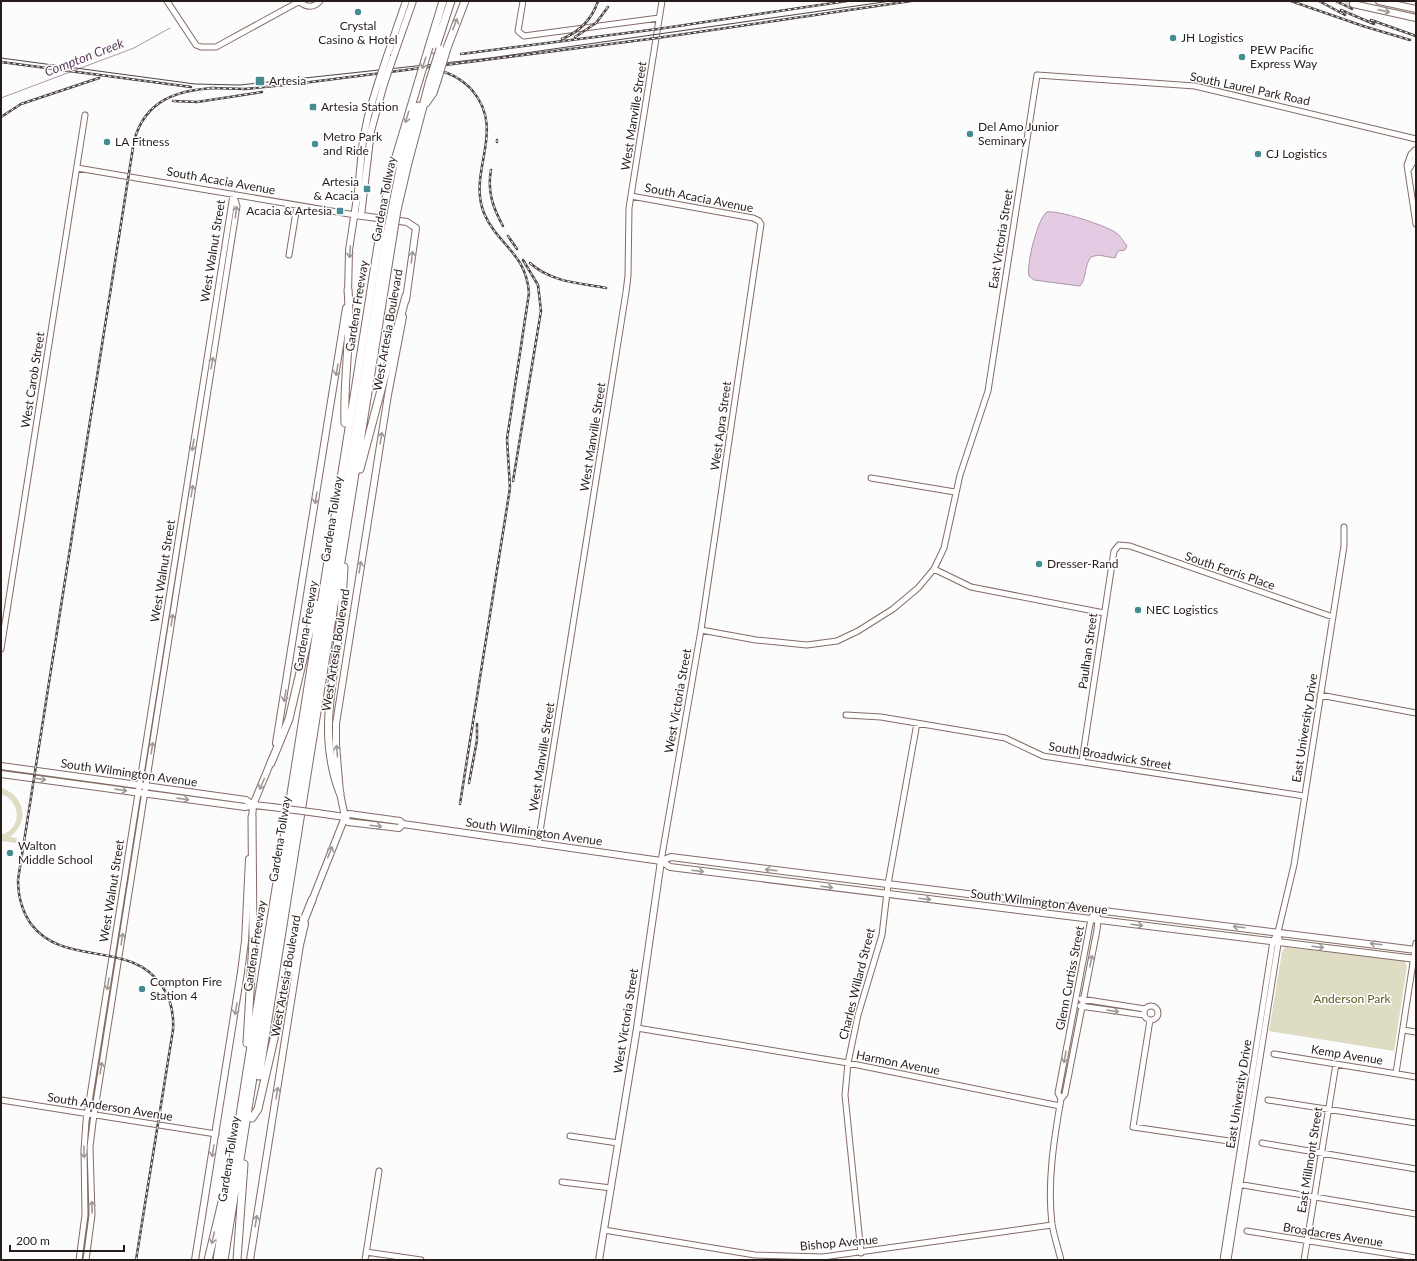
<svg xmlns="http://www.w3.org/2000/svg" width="1417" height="1261" font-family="Lato,sans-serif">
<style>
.green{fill:#dedcc3}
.water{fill:#e4cbe3;stroke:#ab96a7}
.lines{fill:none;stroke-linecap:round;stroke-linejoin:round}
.stream{stroke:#ab96a7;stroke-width:1}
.major-tunnel{stroke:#dcdada;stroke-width:6;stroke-dasharray:6 3;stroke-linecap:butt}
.minor-casing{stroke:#846b65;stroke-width:7}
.major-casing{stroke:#846b65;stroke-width:8}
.highway-casing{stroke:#846b65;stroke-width:9}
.minor{stroke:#fff;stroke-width:5}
.major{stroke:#fff;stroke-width:6}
.highway{stroke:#fff;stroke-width:7}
.tram{stroke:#4e4644;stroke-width:1}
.rail-casing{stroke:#4e4644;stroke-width:2.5}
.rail{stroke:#fff;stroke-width:1;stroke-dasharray:3;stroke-linecap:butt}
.major-bridge-casing{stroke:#846b65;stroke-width:8;stroke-linecap:butt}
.highway-bridge-casing{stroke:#846b65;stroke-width:9;stroke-linecap:butt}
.major-bridge{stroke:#fff;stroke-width:6}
.highway-bridge{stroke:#fff;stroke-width:7}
.oneway{stroke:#9d9998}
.poi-dot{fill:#458c93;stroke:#fff;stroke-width:1.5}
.labels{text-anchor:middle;stroke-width:3;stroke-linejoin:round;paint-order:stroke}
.poi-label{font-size:12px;fill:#261c1a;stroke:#fff;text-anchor:start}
.street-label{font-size:12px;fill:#261c1a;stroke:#fff}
.park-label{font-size:12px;fill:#5e5824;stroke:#fff}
.water-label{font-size:13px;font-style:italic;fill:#5c395b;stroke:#fff}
</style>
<rect width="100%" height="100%" fill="#fcfcfc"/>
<!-- green -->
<path class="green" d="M1,788C25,795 30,822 10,837L17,838L16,843L1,841V835C23,829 21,800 1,794Z
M1285,947L1405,961L1407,967L1394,1051L1269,1031L1282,952Z"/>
<!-- water -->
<path class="water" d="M1047,212C1058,210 1104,225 1115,232C1120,235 1123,241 1127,246L1125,250L1118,251L1115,258L1098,255L1091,257C1084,265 1087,278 1080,286L1034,280L1029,276C1026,265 1038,217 1047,212Z"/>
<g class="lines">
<!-- stream -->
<path class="stream" d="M1,98L134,48L170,28"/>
<!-- major-tunnel -->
<path class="major-tunnel" d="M1336,1L1353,4"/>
<!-- minor casing -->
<g class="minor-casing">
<path id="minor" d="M167,1L196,45L201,47H216L300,1
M299,1C306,8 314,8 320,1
M523,1L518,31L524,36L659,18
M1415,150L1411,154L1407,165L1416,224
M77,168L355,215
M1409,169L1415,159L1416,150
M631,196L753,218L759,221L761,224L701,630L661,861
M289,255L297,206
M871,478L955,492
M934,569L971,587L1104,613
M701,630L756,640L807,645L837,641L858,631L893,609L918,588L934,569L944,548L960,475L988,391L1037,75L1195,86L1416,139
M1,649L85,115
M1320,695L1416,713
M846,715L881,717L1005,738L1043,756L1304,796
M1082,761L1114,551L1119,545L1130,546L1333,617
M538,844L626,292L628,276L629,208L662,1
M1081,999L1145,1009
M1080,1006L1144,1015
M1144 1013a7 7 0 1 1 14 0a7 7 0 1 1-14 0Z
M1150,1020L1133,1127L1229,1141
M637,1028L848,1063L1060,1106
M1403,1030L1416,1032
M1274,1054L1416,1077
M1396,1073L1416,943
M1061,1099L1058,1093L1091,919L1096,910
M1,1100L216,1134
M1268,1100L1416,1123
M570,1136L618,1143
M1262,1143L1416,1169
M562,1182L611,1188
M1237,1184L1416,1214
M604,1230L755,1255L823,1257L1052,1225
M1247,1231L1416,1258
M366,1252L421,1260
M861,1253L845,1095L848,1063L858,1015L882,935L888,884L917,723
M79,1260L85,1215L84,1150L86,1121L233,195
M86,1260L92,1215L90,1147L93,1122L237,206L233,194
M365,1260L379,1171
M1061,1260C1058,1248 1054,1236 1052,1224C1047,1183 1054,1139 1061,1099L1065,1094L1097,930L1098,920L1096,910
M1223,1260L1273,941L1278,932L1294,865L1344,546V527
M1228,1260L1279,938
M1304,1260L1336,1064"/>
</g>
<!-- major casing -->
<g class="major-casing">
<path id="major" d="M1379,1L1416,9
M1353,4L1416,18
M394,55L413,1
M387,56L406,1
M355,215L407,222L416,228L406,300
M361,216L371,131L384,84
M348,295L349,250L358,191L363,140L368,116L378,83
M276,743L346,308
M1,766L246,800L253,805
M1,774L245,807L253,805L272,807
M317,813L345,817L349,814L400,821L403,824L661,861L670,867L1416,959
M345,817L348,822L399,828L403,824
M252,820L253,805L272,759
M661,861L671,857L1416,950
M311,903L345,817L340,793L336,745V724L388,395L403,317
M195,1260L241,972L245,941L249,859
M250,1260L300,945L305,924
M599,1260L637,1028L661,861"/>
</g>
<!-- highway casing -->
<g class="highway-casing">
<path id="highway" d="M429,47L443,1
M447,48L465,1
M435,50L451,1
M426,103L433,93L437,81
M384,208L392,170L419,80
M392,209L401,164L418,106
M397,210L408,163L430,80
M345,423C343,379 352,334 348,290
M360,469L406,296
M271,763L289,719L316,604
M340,793C318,736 333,683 340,625C342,606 343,586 344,567
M247,1043L253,941L252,817
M259,1076L393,235
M252,1118L258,1109L297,938L312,900
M208,1260L223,1198
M217,1260L380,233
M224,1260L387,234
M237,1260L244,1164"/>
</g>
<!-- minor -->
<use href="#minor" class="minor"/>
<!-- major -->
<use href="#major" class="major"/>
<!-- highway -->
<use href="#highway" class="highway"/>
<!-- tram -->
<path class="tram" d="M1,58L195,84L240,85L490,58L891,1"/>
<!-- rail casing -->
<g class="rail-casing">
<path id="rail" d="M1291,1L1363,26L1410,40
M1319,1L1345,15
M1336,1L1352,9
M1341,10L1374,24
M1371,20L1416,36
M575,37L596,23L608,7
M562,39C579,32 592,19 598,1
M461,54L658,29L847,1
M1,62L191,87
M433,69C449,72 461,78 472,90C507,131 467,171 484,213C497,245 526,252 529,293L507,439L510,488L460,804
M211,88L245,89L295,84L657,38L911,1
M173,101L197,102L262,92
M1,117L21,104L99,78
M497,142V140
M491,170C487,191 493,208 503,226
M508,236L517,249
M530,263C551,282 579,283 606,288
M513,481L541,311L538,285L523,260
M469,783L477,740V724
M136,1260L173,1030C174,1015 171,999 162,986C131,939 64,968 31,924C22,911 18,896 18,880L134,141C145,100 177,90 215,88"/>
</g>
<!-- rail -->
<use href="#rail" class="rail"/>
<!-- major-bridge casing -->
<g class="major-bridge-casing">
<path id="major-bridge" d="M378,83L387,56
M384,84L394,55
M272,807L317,813"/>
</g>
<!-- highway-bridge casing -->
<g class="highway-bridge-casing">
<path id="highway-bridge" d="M419,80L429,47
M430,80L440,49
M437,81L447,48
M380,233L384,208
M387,234L392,209
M393,235L397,210"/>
</g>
<!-- major-bridge -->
<use href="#major-bridge" class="major-bridge"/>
<!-- highway-bridge -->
<use href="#highway-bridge" class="highway-bridge"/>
</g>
<!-- one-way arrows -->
<defs><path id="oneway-shaft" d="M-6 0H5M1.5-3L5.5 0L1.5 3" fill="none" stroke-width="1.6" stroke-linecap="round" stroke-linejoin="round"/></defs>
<g class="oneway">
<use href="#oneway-shaft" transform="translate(1384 11) rotate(13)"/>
<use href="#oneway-shaft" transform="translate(455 24) rotate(-69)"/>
<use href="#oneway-shaft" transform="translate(424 63) rotate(108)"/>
<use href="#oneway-shaft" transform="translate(407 117) rotate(107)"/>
<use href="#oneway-shaft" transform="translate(236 212) rotate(-83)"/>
<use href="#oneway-shaft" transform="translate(350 252) rotate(94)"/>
<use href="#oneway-shaft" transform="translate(412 257) rotate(-82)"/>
<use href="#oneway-shaft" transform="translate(212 363) rotate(-81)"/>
<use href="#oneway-shaft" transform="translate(337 370) rotate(99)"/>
<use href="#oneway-shaft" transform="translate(381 438) rotate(-81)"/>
<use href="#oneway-shaft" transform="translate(193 445) rotate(99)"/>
<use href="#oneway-shaft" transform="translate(192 491) rotate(-81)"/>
<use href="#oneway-shaft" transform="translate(316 498) rotate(99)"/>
<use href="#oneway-shaft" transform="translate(360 567) rotate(-81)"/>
<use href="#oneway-shaft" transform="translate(172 620) rotate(-81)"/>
<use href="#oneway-shaft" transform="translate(285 696) rotate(99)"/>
<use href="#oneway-shaft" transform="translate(152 748) rotate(-81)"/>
<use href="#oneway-shaft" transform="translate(337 751) rotate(-95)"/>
<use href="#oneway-shaft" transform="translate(40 779) rotate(8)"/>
<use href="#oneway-shaft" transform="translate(262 784) rotate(113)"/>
<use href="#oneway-shaft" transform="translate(121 790) rotate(8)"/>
<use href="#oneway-shaft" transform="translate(183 799) rotate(8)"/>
<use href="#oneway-shaft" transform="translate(376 826) rotate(7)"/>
<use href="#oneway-shaft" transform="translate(330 852) rotate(-68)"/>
<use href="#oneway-shaft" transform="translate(771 870) rotate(-173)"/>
<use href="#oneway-shaft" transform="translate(698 871) rotate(7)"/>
<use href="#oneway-shaft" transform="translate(827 887) rotate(7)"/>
<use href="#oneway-shaft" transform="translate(925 899) rotate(7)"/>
<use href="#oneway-shaft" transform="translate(1137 925) rotate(7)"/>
<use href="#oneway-shaft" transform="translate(1239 927) rotate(-173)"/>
<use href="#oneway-shaft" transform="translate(122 939) rotate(-81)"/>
<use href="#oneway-shaft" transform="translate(1376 944) rotate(-173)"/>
<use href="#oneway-shaft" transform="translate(1318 947) rotate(7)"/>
<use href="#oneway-shaft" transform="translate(1091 961) rotate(-79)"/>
<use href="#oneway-shaft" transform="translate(108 984) rotate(99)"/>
<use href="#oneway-shaft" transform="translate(236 1009) rotate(99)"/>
<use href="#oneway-shaft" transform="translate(1113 1011) rotate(8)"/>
<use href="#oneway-shaft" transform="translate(1065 1057) rotate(100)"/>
<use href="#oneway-shaft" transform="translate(101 1068) rotate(-81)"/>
<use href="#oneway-shaft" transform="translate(277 1093) rotate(-81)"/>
<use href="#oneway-shaft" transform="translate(213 1151) rotate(99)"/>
<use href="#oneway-shaft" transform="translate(84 1152) rotate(89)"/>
<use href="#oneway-shaft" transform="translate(92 1207) rotate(-91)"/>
<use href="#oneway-shaft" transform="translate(256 1221) rotate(-81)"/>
<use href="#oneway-shaft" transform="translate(213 1238) rotate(103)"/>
</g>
<!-- markers -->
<g class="poi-dot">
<circle cx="358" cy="12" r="4"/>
<circle cx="1173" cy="38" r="4"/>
<circle cx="1242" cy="57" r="4"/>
<rect x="255" y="76" width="10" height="10" rx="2"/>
<rect x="309" y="103" width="8" height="8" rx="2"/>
<circle cx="970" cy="134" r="4"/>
<circle cx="107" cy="142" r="4"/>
<circle cx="315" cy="144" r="4"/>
<circle cx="1258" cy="154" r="4"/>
<rect x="363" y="185" width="8" height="8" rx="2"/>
<rect x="336" y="207" width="8" height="8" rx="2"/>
<circle cx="1039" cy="564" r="4"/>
<circle cx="1138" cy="610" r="4"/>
<circle cx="10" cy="853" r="4"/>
<circle cx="142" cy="989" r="4"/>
</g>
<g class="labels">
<!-- poi labels -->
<g class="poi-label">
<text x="358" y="30" text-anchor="middle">Crystal<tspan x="358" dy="14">Casino &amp; Hotel</tspan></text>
<text x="1181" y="42">JH Logistics</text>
<text x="1250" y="54">PEW Pacific<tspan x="1250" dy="14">Express Way</tspan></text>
<text x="269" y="85">Artesia</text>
<text x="321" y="111">Artesia Station</text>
<text x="978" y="131">Del Amo Junior<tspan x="978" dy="14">Seminary</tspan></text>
<text x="323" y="141">Metro Park<tspan x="323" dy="14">and Ride</tspan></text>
<text x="115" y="146">LA Fitness</text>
<text x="1266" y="158">CJ Logistics</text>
<text x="359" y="186" text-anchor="end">Artesia<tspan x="359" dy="14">&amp; Acacia</tspan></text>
<text x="332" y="215" text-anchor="end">Acacia &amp; Artesia</text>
<text x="1047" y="568">Dresser-Rand</text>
<text x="1146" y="614">NEC Logistics</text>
<text x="18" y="850">Walton<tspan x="18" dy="14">Middle School</tspan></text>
<text x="150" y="986">Compton Fire<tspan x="150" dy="14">Station 4</tspan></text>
</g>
<!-- street labels -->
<g class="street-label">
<text transform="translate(1250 89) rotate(12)" y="4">South Laurel Park Road</text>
<text transform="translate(634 116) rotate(-81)" y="4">West Manville Street</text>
<text transform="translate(221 181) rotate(10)" y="4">South Acacia Avenue</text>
<text transform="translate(699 198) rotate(11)" y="4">South Acacia Avenue</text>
<text transform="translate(384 199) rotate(-79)" y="4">Gardena Tollway</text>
<text transform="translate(1001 239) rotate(-81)" y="4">East Victoria Street</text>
<text transform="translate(213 251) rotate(-81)" y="4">West Walnut Street</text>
<text transform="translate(357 306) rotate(-81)" y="4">Gardena Freeway</text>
<text transform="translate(388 330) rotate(-80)" y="4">West Artesia Boulevard</text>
<text transform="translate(33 380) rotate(-81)" y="4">West Carob Street</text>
<text transform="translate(721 426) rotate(-82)" y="4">West Apra Street</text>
<text transform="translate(593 437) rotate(-81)" y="4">West Manville Street</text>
<text transform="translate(332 519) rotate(-81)" y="4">Gardena Tollway</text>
<text transform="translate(163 571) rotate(-81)" y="4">West Walnut Street</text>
<text transform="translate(1230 571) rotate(19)" y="4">South Ferris Place</text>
<text transform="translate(306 626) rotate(-80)" y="4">Gardena Freeway</text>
<text transform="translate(336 650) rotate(-81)" y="4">West Artesia Boulevard</text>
<text transform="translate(1088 651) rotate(-82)" y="4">Paulhan Street</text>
<text transform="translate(678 701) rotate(-80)" y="4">West Victoria Street</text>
<text transform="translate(1305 728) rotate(-81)" y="4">East University Drive</text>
<text transform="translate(1110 756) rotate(9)" y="4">South Broadwick Street</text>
<text transform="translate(542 757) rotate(-81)" y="4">West Manville Street</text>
<text transform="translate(129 773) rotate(8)" y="4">South Wilmington Avenue</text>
<text transform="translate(534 832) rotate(8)" y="4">South Wilmington Avenue</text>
<text transform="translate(280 839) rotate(-81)" y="4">Gardena Tollway</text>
<text transform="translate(112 891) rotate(-81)" y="4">West Walnut Street</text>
<text transform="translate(1039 902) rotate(7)" y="4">South Wilmington Avenue</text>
<text transform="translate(255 946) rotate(-81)" y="4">Gardena Freeway</text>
<text transform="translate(286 976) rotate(-80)" y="4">West Artesia Boulevard</text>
<text transform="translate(1070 978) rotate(-79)" y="4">Glenn Curtiss Street</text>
<text transform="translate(857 984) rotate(-76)" y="4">Charles Willard Street</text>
<text transform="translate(626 1021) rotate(-81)" y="4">West Victoria Street</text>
<text transform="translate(1347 1055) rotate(9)" y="4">Kemp Avenue</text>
<text transform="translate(898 1063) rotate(11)" y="4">Harmon Avenue</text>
<text transform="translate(1239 1094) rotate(-81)" y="4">East University Drive</text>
<text transform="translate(110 1107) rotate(9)" y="4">South Anderson Avenue</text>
<text transform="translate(229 1159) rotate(-81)" y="4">Gardena Tollway</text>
<text transform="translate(1310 1160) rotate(-81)" y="4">East Millmont Street</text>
<text transform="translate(1333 1235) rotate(9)" y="4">Broadacres Avenue</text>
<text transform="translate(839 1243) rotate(-5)" y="4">Bishop Avenue</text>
</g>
<!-- park labels -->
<g class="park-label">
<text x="1352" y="1003">Anderson Park</text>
</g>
<!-- water labels -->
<g class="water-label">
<text transform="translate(84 57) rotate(-21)" y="5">Compton Creek</text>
</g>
</g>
<!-- border -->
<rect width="1417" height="1261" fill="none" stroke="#261c1a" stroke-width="4"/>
<!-- scale -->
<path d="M10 1245v6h114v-6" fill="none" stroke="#261c1a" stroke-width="2"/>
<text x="16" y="1245" font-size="12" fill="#261c1a" stroke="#ffffff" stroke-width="3" paint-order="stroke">200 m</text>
</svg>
